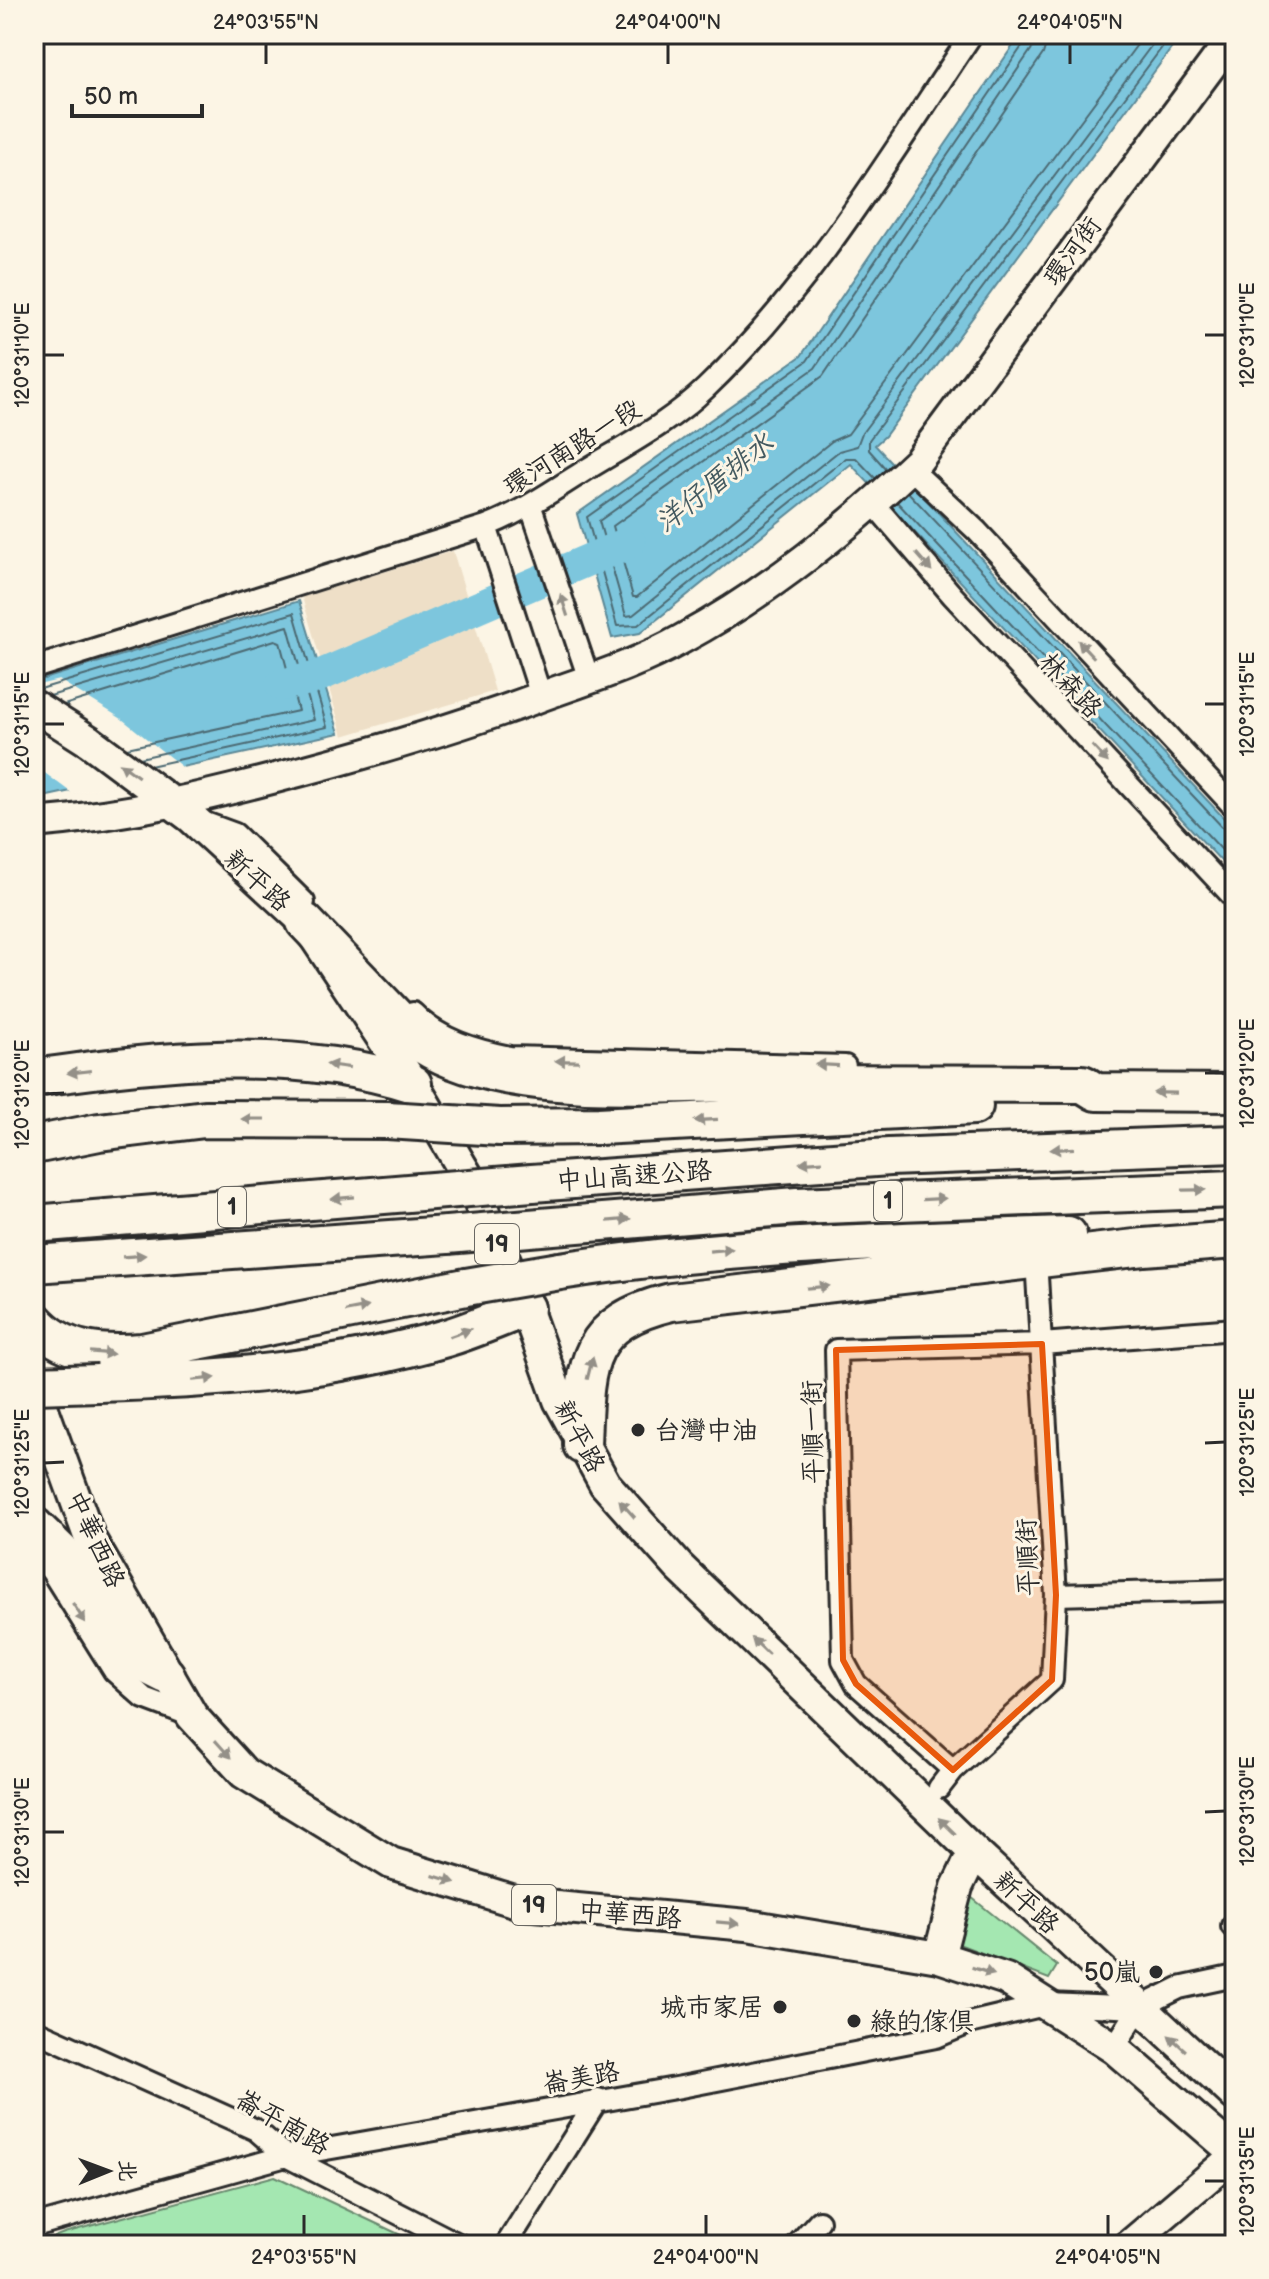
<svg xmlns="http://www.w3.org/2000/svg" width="1269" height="2279" font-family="'Balsamiq Sans','LXGW WenKai TC',sans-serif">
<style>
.built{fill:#eedfc7}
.green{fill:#a4e7b1;stroke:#68896e;stroke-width:2}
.water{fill:#7dc6dd;stroke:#5c8896;stroke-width:2}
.pier{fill:#fcf5e5}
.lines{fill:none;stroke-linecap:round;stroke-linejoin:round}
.shore{stroke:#4c6972;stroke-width:2}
.river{stroke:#7dc6dd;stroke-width:32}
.street-casing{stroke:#2b2b2b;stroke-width:26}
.secondary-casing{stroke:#2b2b2b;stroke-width:34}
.primary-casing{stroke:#2b2b2b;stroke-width:36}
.highway-casing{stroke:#2b2b2b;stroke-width:42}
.street{stroke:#fcf5e5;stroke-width:20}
.secondary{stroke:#fcf5e5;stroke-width:28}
.primary{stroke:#fcf5e5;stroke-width:30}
.highway{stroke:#fcf5e5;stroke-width:36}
.highway-bridge-casing{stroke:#2b2b2b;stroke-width:42;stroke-linecap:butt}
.highway-bridge{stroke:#fcf5e5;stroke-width:36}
.oneway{fill:#949088}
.marked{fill:#e8590c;fill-opacity:0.2;stroke:#e8590c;stroke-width:6;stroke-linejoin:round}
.ticks{fill:none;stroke:#2b2b2b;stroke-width:3}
.poi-dot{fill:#2b2b2b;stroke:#fcf5e5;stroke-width:3}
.labels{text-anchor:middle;stroke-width:6;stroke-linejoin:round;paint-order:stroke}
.shield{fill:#fcf5e5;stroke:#6a6863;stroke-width:2}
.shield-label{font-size:24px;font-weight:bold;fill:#2b2b2b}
.street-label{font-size:26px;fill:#2b2b2b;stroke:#fcf5e5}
.poi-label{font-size:26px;fill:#2b2b2b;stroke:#fcf5e5;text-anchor:start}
.water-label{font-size:28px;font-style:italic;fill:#445a60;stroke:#fcf5e5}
.neatline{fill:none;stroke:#2b2b2b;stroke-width:3}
.ticks-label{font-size:20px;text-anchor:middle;fill:#2b2b2b}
</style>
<rect width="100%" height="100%" fill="#fcf5e5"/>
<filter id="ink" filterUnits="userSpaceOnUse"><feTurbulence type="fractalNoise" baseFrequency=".0125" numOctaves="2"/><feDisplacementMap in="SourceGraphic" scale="16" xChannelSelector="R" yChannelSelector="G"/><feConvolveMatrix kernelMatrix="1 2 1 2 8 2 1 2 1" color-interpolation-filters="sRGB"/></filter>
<g filter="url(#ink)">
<!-- built -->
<path class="built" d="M453,551L495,691L343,736L302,597Z"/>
<!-- green -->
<path class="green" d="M966,1893L1057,1966L1049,1979L951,1941Z
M275,2176L422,2245H34L64,2233Z"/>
<!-- water -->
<path class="water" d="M1021,34H1182L885,436L875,445L1235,830V876L851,464L640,633L612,638L577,514L801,356Z
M299,601L339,733L34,799V682Z"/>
<!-- pier -->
<path class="pier" d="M59,680L122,719L186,770L73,794L34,765V686Z"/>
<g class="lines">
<!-- shore -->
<path class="shore" d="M1037,34L1033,47L815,368L599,521L626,616L633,615L839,451L857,446L862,433L1160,34
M1049,34L1043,54L823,376L613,526L633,597H637L832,441L848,434L1145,34
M886,469L869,450V440L1172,34
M875,478L856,458H846L638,625L617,626L587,517L807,361L1025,42L1027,34
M908,492L1226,831L1235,834
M897,502L1235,864
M37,690L294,613L327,727L150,766
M50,696L288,626L314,720L140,758
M64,705L275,640L280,642L298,711L127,748"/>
<!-- river -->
<path class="river" d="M281,685L314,678L630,542"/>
<!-- street casing -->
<g class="street-casing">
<path id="street" d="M910,468L977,531L1235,808
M873,503L953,596L1235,899
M531,507L589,679
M486,526L541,696
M34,668L486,526C522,512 549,493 581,473C623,447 670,423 706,388C813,286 890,156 972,34
M205,823L235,834L304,902
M413,1013C439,1040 475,1050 510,1057L845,1066
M34,1550L52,1572L114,1671L144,1698L192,1716
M1056,1595L1235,1590
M953,1770L856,1684L843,1660L836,1350L1042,1344L1235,1329
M939,1788L953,1770L1052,1680L1056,1595L1037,1276
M1232,1926H1235
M34,2030L256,2130L286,2156L460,2245
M1114,2048L1139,2008L1179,1988L1235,1976
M34,2226L286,2156L681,2087L936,2037L969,2023L1049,2004L1139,2008
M506,2245L598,2099
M797,2245L819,2221"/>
</g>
<!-- secondary casing -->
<g class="secondary-casing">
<path id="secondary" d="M34,823C131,815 212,795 306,770C384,749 461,726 537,698C586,680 636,665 682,639C769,592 846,529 918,461L1235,34
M1129,2245L1235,2155"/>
</g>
<!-- primary casing -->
<g class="primary-casing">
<path id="primary" d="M34,706L89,741L191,817L305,922L413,1084L469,1179L526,1308L559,1400L605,1484L679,1567L974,1852L1235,2095
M34,1384L90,1539L192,1716L244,1773L391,1863L524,1904L747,1925L939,1957L1006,1979L1114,2048L1235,2153
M939,1957L957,1887L974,1852"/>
</g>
<!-- highway casing -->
<g class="highway-casing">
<path id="highway" d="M305,922L423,1045C509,1099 661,1082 762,1083C869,1083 976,1083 1083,1084L1096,1092L1235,1093
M34,1078C159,1060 291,1045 413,1084
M500,1127L599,1126L974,1106
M34,1145L99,1132L205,1119L387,1120
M532,1183L889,1157L1235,1144
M34,1224L420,1192
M541,1227L797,1206L1235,1189
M34,1264L447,1235
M560,1271C729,1244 898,1241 1068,1235
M34,1320C63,1353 100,1355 142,1352L466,1287
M98,1383C215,1380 333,1371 446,1338C473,1330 500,1318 526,1308
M582,1445C585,1366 583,1323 671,1302L1144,1247L1235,1240
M34,1526L60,1551L136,1660L166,1675"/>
</g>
<!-- street -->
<use href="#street" class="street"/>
<!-- secondary -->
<use href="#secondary" class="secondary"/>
<!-- primary -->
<use href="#primary" class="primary"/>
<!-- highway -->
<use href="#highway" class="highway"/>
<!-- highway-bridge casing -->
<g class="highway-bridge-casing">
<path id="highway-bridge" d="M387,1120L500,1127
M420,1192L532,1183
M447,1235L541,1227
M466,1287L560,1271
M34,1385L98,1383"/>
</g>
<!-- highway-bridge -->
<use href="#highway-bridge" class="highway-bridge"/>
</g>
<!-- one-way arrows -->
<defs><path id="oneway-solid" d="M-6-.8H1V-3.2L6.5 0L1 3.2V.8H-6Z" transform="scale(2)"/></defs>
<g class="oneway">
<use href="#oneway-solid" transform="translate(924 562) rotate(49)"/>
<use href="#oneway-solid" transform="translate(564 605) rotate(-108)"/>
<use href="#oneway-solid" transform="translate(1086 649) rotate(-133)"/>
<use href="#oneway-solid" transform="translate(1100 754) rotate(47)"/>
<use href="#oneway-solid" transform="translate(129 770) rotate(-144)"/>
<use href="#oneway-solid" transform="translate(567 1061) rotate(-179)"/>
<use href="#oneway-solid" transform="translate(827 1065) rotate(-177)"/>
<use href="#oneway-solid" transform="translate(338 1066) rotate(-172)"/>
<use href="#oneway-solid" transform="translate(79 1072) rotate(173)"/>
<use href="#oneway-solid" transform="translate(1165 1093) rotate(-179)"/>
<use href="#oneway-solid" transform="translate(253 1119) rotate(-180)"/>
<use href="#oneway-solid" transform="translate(706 1120) rotate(177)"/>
<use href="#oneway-solid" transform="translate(1062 1149) rotate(177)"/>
<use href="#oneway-solid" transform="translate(811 1162) rotate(176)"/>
<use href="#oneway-solid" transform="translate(1194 1190) rotate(-1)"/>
<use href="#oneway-solid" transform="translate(343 1198) rotate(175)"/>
<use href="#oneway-solid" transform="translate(934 1199) rotate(-3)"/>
<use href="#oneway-solid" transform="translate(619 1220) rotate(-5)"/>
<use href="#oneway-solid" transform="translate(721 1250) rotate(-5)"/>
<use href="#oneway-solid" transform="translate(134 1256) rotate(-4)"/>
<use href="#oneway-solid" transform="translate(818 1287) rotate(-6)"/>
<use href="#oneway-solid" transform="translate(357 1309) rotate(-11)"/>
<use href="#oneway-solid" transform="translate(460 1333) rotate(-20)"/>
<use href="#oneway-solid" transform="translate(102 1353) rotate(5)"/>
<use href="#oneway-solid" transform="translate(590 1368) rotate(-76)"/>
<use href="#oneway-solid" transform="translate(204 1379) rotate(-6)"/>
<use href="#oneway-solid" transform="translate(627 1509) rotate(-132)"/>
<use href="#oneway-solid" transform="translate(79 1613) rotate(57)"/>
<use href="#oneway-solid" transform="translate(760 1646) rotate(-136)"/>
<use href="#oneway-solid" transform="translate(223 1749) rotate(48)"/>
<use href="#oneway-solid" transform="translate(947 1826) rotate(-136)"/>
<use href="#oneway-solid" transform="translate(444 1879) rotate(17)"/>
<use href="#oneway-solid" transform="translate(728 1923) rotate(5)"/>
<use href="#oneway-solid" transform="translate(983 1971) rotate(18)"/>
<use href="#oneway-solid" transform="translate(1177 2043) rotate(-138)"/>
</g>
</g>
<!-- marked area -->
<path class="marked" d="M1042,1344L1056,1595L1052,1680L953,1770L856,1684L843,1660L836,1350Z"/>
<!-- ticks -->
<path class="ticks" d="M266,44V64M668,44V64M1070,44V64M1205,335H1225M44,355H64M1205,704H1225M44,724H64M1205,1073H1225M44,1094L64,1093M1205,1443L1225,1442M44,1463L64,1462M1205,1812L1225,1811M44,1832H64M1205,2181H1225M304,2215V2235M706,2215V2235M1108,2215V2235"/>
<!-- markers -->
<g class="poi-dot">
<circle cx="638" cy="1430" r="8"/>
<circle cx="1156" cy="1972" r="8"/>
<circle cx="780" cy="2007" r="8"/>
<circle cx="854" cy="2021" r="8"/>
</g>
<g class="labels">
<!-- shield labels -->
<g class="shield">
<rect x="874" y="1181" width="28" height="40" rx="6"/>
<rect x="218" y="1187" width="28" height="40" rx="6"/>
<rect x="475" y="1224" width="44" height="40" rx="6"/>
<rect x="512" y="1885" width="44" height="40" rx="6"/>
</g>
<g class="shield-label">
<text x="888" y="1209">1</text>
<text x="232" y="1215">1</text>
<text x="497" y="1252">19</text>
<text x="534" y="1913">19</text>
</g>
<!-- street labels -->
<g class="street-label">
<text transform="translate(1072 251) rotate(-54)" y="9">環河街</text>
<text transform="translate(572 447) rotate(-32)" y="9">環河南路一段</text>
<text transform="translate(1071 685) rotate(47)" y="9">林森路</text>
<text transform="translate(258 880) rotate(42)" y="9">新平路</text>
<text transform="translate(634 1175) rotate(-4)" y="9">中山高速公路</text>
<text transform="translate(812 1432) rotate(-91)" y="9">平順一街</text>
<text transform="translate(580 1436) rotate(62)" y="9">新平路</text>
<text transform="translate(96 1539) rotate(65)" y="9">中華西路</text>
<text transform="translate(1027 1557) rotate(-92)" y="9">平順街</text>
<text transform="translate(1027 1902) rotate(43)" y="9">新平路</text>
<text transform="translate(630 1914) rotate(5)" y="9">中華西路</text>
<text transform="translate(581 2077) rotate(-10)" y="9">崙美路</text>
<text transform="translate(283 2122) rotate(30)" y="9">崙平南路</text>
</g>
<!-- poi labels -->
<g class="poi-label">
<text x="654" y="1439">台灣中油</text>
<text x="1140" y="1981" text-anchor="end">50嵐</text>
<text x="764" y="2016" text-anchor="end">城市家居</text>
<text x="870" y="2030">綠的傢俱</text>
</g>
<!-- water labels -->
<g class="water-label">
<text transform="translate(714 482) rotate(-38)" y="10">洋仔厝排水</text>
</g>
</g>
<!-- margin -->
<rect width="1269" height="2279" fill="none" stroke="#fcf5e5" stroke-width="88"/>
<!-- north arrow -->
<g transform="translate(108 2171) rotate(89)" stroke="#fcf5e5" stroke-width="6" paint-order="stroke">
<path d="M0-6L14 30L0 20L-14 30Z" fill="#2b2b2b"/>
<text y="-12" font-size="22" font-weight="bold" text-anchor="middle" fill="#2b2b2b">北</text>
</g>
<!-- scale -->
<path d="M72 104v12h130v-12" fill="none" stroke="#2b2b2b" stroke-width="4"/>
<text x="84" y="104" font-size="24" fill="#2b2b2b" stroke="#fcf5e5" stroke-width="6" paint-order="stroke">50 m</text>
<rect x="44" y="44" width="1181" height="2191" class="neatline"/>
<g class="ticks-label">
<text x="266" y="29">24°03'55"N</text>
<text x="668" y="29">24°04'00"N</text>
<text x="1070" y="29">24°04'05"N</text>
<text transform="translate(1247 335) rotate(-90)" y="7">120°31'10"E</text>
<text transform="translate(22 355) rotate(-90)" y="7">120°31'10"E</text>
<text transform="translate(1247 704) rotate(-90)" y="7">120°31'15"E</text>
<text transform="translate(22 724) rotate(-90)" y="7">120°31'15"E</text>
<text transform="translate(1247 1073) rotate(-90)" y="7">120°31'20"E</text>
<text transform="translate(22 1094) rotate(-90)" y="7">120°31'20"E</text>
<text transform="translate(1247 1442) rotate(-90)" y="7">120°31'25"E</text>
<text transform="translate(22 1463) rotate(-90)" y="7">120°31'25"E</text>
<text transform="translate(1247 1811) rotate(-90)" y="7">120°31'30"E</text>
<text transform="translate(22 1832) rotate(-90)" y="7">120°31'30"E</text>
<text transform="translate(1247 2181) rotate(-90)" y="7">120°31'35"E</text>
<text x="304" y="2264">24°03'55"N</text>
<text x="706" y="2264">24°04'00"N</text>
<text x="1108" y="2264">24°04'05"N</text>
</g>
</svg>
